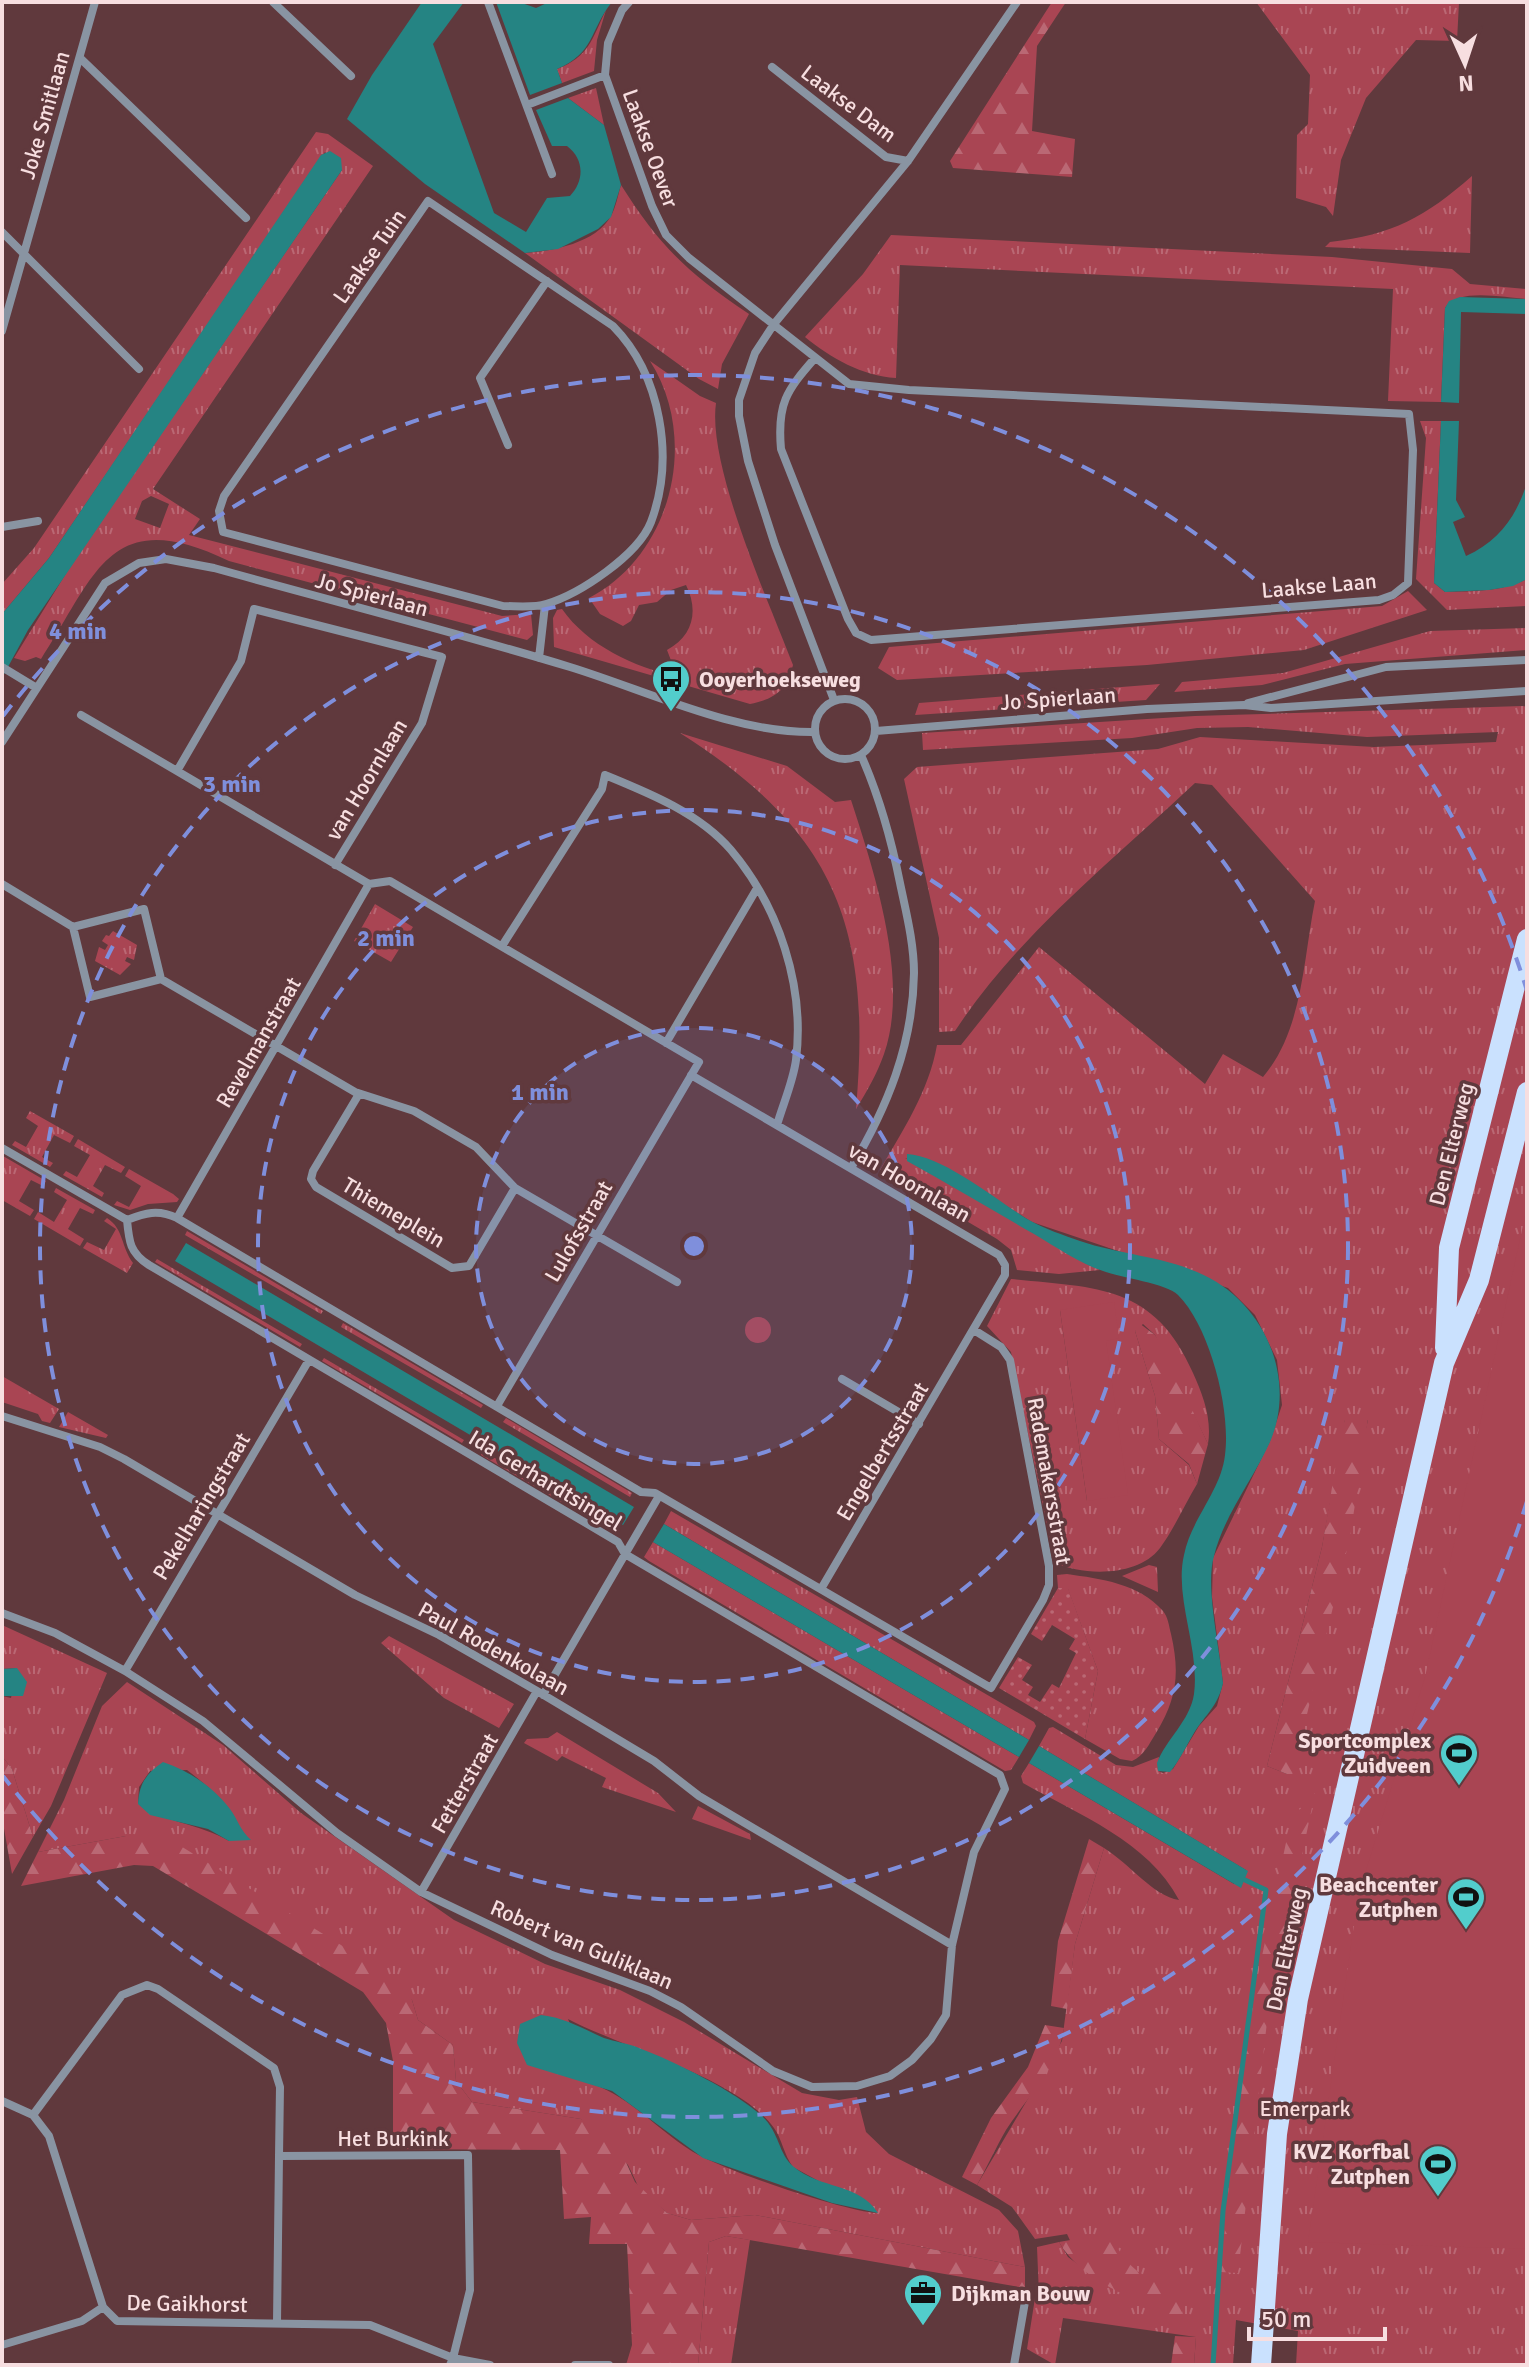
<svg xmlns="http://www.w3.org/2000/svg" width="1529" height="2367" font-family="Signika,sans-serif">
<style>
.grass{fill:url(#grass-tufts);fill-rule:evenodd}
.forest{fill:url(#forest-firs)}
.garden{fill:url(#garden-dots)}
.pitch{fill:#a94553}
.water{fill:#258483}
.lines{fill:none;stroke-linecap:round;stroke-linejoin:round}
.stream{stroke:#258483;stroke-width:5}
.street{stroke:#8994a2;stroke-width:8}
.primary{stroke:#cae1fe;stroke-width:20}
.ring{fill:none;stroke:#7f8fdc;stroke-width:4;stroke-dasharray:14 10}
.labels{text-anchor:middle;stroke-width:7;stroke-linejoin:round;paint-order:stroke}
.street-label{font-size:22px;fill:#f7dee0;stroke:#60393d}
.poi-label{font-size:22px;font-weight:bold;fill:#f7dee0;stroke:#60393d;text-anchor:end}
.park-label{font-size:22px;fill:#f9dadb;stroke:#60393d}
.centre{fill:#7f8fdc;stroke:#60393d;stroke-width:4}
.ring-label{font-size:24px;text-anchor:middle;font-weight:bold;fill:#7f8fdc;stroke:#60393d;stroke-width:7;stroke-linejoin:round;paint-order:stroke}
</style>
<defs>
<pattern id="grass-tufts" width="24" height="20" patternUnits="userSpaceOnUse" patternTransform="scale(2)"><rect width="24" height="20" fill="#a94553"/><path d="M3 7l-1-3M5 7V3M7 7l1-3M15 17l-1-3M17 17v-4M19 17l1-3" fill="none" stroke="#ba6874"/></pattern>
<pattern id="forest-firs" width="22" height="20" patternUnits="userSpaceOnUse" patternTransform="scale(2)"><rect width="22" height="20" fill="#a94553"/><path d="M5 1l3.5 6h-7zM16 11l3.5 6h-7z" fill="#ba6874"/></pattern>
<pattern id="garden-dots" width="8" height="8" patternUnits="userSpaceOnUse" patternTransform="scale(2)"><rect width="8" height="8" fill="#a94553"/><path d="M2 2h.1M6 6h.1" fill="none" stroke="#ba6874" stroke-width="1.8" stroke-linecap="round"/></pattern>
</defs>
<rect width="100%" height="100%" fill="#60393d"/>
<!-- grass -->
<path class="grass" d="M1256,2H1459L1457,41L1416,40L1366,98L1341,160L1333,216L1326,207L1296,198L1297,135L1308,124L1310,75Z
M606,10L597,40L594,71L562,83L557,69C589,57 592,39 606,10Z
M596,88L604,125L568,98Z
M316,132L328,134L373,166L153,489L200,519L189,535L502,616L531,614L533,635L527,640L229,561C109,503 96,575 41,659L36,657L25,661L14,658L73,562L342,170L325,152L49,558L2,614V584L34,548ZM151,496L169,504L160,528L135,519L142,501Z
M1472,176L1470,253L1325,247L1330,242C1393,235 1425,217 1472,176Z
M621,185C661,248 687,272 749,314L722,364L718,389L699,379L525,253C553,251 596,243 611,216C616,207 618,195 621,185Z
M891,235L1332,257L1452,269L1470,284L1527,289V299C1506,298 1457,287 1445,308L1441,402L1388,401L1393,289L900,265L896,378C862,376 831,358 805,337L863,274Z
M650,361L700,396L716,403C707,466 769,602 793,665C787,690 775,699 750,704L554,647L553,618L557,610L562,609C587,645 635,668 677,676L667,650C693,636 699,611 686,585L671,590L657,602L639,605L631,621L623,626L600,614L589,598C672,555 700,439 650,361Z
M1420,421H1441L1434,583L1445,592C1474,591 1501,592 1527,579V606L1447,610L1416,579L1426,438Z
M1408,591L1427,610L1304,650L1147,665L897,680L878,668L889,647L1382,606Z
M1527,628V650L1345,664L1262,685L1174,692L1182,682L1283,673L1430,631Z
M1160,684L1146,700L915,715L919,703Z
M1523,706L1527,707V2365H1296L1298,2331L1236,2320L1233,2365H1194L1196,2337L1063,2318L1055,2365L1027,2349L1035,2298L1039,2295L1037,2247L1059,2242L1068,2257L1083,2268L1067,2234L1035,2239L1012,2207L977,2185L1062,2041L1075,1944L1104,1848C1130,1864 1153,1896 1179,1900C1148,1841 1079,1815 1023,1783L1021,1776L1029,1763L1234,1884L1246,1870L1039,1746L1049,1728L1053,1727L1116,1765L1133,1767L1159,1757L1158,1771L1163,1773L1173,1769L1199,1726L1217,1706L1223,1683L1212,1597L1213,1558L1270,1441L1282,1405L1277,1360L1255,1315L1228,1288L1032,1222L951,1172L905,1158L1100,1270L1059,1274L1017,1270L1011,1250L997,1239L880,1170C903,1130 929,1091 937,1045H961L1039,947L1205,1084L1223,1054L1263,1077C1303,1030 1303,960 1315,901L1212,785L1195,783C1112,861 1018,935 955,1031L939,1032V938L904,779L917,767L1158,749L1200,737L1374,747L1496,742L1498,732L1367,737L1248,727L1197,728L1132,738L923,750L922,733L1195,716ZM1345,1420H1368L1287,1774L1267,1766L1322,1547Z
M680,733L787,766L835,802L851,800C874,871 910,980 884,1054C877,1074 867,1091 856,1109C872,927 836,832 680,733Z
M375,904L413,927L391,962L354,941Z
M113,931L137,945L134,960L127,957L125,961L131,964L120,975L95,961L99,947L105,950L108,945L102,941L106,935L109,936Z
M30,1111L74,1136L70,1143L54,1135L42,1157L53,1163L50,1167L12,1145L15,1141L26,1147L38,1126L26,1118Z
M78,1139L125,1167L121,1173L105,1165L93,1186L104,1193L102,1197L63,1175L66,1171L77,1177L90,1155L74,1146Z
M3,1156L46,1181L43,1186L31,1180L19,1201L34,1210L30,1216L2,1200Z
M129,1169L173,1194L179,1199L177,1202L148,1204L130,1210L114,1205L117,1201L129,1207L141,1186L125,1176Z
M56,1188L95,1210L93,1214L80,1208L68,1229L84,1239L80,1246L34,1219L38,1212L54,1222L67,1200L54,1192Z
M107,1218C124,1229 121,1247 133,1263L127,1273L83,1248L87,1242L104,1250L116,1229L104,1221Z
M187,1231L323,1311L321,1314L185,1235Z
M157,1259L302,1344L300,1347L155,1262Z
M1011,1279C1094,1288 1154,1283 1193,1373C1203,1395 1212,1419 1208,1444L1155,1335L1143,1324L1135,1331L1155,1396L1159,1439L1189,1465L1197,1484C1185,1504 1174,1529 1160,1548C1138,1577 1084,1576 1055,1563L1011,1352L987,1326ZM1060,1310L1106,1340L1087,1501Z
M745 1330a13 13 0 1 1 26 0a13 13 0 1 1-26 0Z
M343,1323L483,1405L481,1408L341,1327Z
M324,1358L464,1440L462,1443L322,1361Z
M2,1376L59,1409L50,1423L42,1421L38,1414L2,1402Z
M68,1412L108,1435L106,1438L59,1427Z
M506,1418L632,1493L630,1497L503,1422Z
M483,1451L610,1526L608,1529L481,1455Z
M671,1511L1034,1722L1036,1726L1029,1740L664,1524Z
M653,1542L1019,1757L1011,1770L1005,1771L649,1561L644,1557Z
M1149,1565L1157,1567L1158,1592L1122,1576Z
M1067,1574C1101,1579 1138,1583 1163,1611C1168,1617 1169,1626 1171,1634C1180,1673 1177,1699 1156,1733C1149,1744 1144,1756 1132,1761L1120,1759L1085,1739L1098,1671L1068,1589L1058,1588L1057,1575Z
M2,1625L107,1673L51,1806L33,1837L12,1769L2,1756V1696L11,1698L17,1668L2,1669Z
M389,1636L514,1704L499,1728L444,1698L381,1643Z
M127,1682L223,1745L301,1813L454,1920L545,1964L620,1990L684,2022L802,2093L839,2100L857,2097L866,2132L889,2154L999,2210L1018,2231L1025,2267L755,2215L691,2220L667,2213L639,2188L628,2165L581,2119L472,2102L456,2081L453,2045L418,2020L412,2000L126,1836L38,1852L64,1800L102,1706ZM187,1770C209,1787 229,1803 239,1829L229,1841C201,1824 158,1821 138,1803L139,1787L150,1771ZM568,2019C623,2048 738,2078 774,2128C782,2139 784,2155 793,2167L877,2213C846,2212 716,2168 690,2150C656,2128 632,2099 593,2084Z
M557,1732L658,1793L676,1812L602,1787L606,1778L562,1756L557,1761L524,1743L527,1739L548,1738Z
M698,1806L750,1834L751,1840L692,1819Z
M726,2236L750,2240L731,2365H698L709,2242Z"/>
<!-- forest -->
<path class="forest" d="M1052,2H1066L1037,46L1032,131L1075,139L1072,177L953,168L950,161Z
M1139,1323L1155,1335L1164,1349L1208,1444L1197,1484L1189,1464L1159,1439L1155,1396L1135,1331Z
M1368,1419L1350,1537L1292,1776L1267,1766L1322,1547L1342,1428L1345,1420Z
M2,1756L12,1769L33,1837L12,1874L2,1817Z
M1315,1793L1267,2022L1238,2273L1221,2272L1235,2120L1258,1975L1291,1819Z
M126,1836H160L179,1845L396,1979L412,2000L418,2020L453,2045L456,2081L472,2102L581,2119L613,2134L635,2182L667,2213L691,2220L755,2215L1025,2267V2288L726,2236L709,2242L698,2365H626L632,2345L627,2244H589L591,2217L564,2219L560,2150L393,2149V2061L386,2023L363,1992L153,1866L134,1865L21,1886L38,1852Z
M1089,1839L1104,1848L1075,1944L1067,2009L1051,2006L1058,1941Z
M1045,2025L1064,2028C1058,2068 1027,2097 1006,2130C996,2147 987,2167 977,2185L962,2177L991,2118L1028,2067Z
M1110,2233C1126,2268 1143,2281 1181,2287L1185,2294L1181,2321C1141,2301 1082,2283 1059,2242Z
M1175,2336L1196,2337L1194,2365H1171Z"/>
<!-- garden -->
<path class="garden" d="M1058,1588H1068L1098,1671L1085,1739L999,1688L1018,1657L1032,1665L1022,1680L1033,1687L1028,1695L1040,1702L1052,1684L1059,1688L1076,1653L1069,1649L1075,1639L1052,1625L1042,1641L1031,1634Z"/>
<!-- pitch -->
<path class="pitch" d="M1527,1207V2249L1308,2242L1358,1897L1425,1677Z
M1114,1302L1119,1338L1106,1341L1128,1495L1087,1501L1060,1310Z"/>
<!-- water -->
<path class="water" d="M422,2H464L433,44L494,213L526,232L547,198L570,196C585,180 584,159 567,146H552L536,110L568,98L604,125L621,185L611,217L598,229L558,249L525,253L425,184L347,119L372,75Z
M496,2H519L536,8L549,2H612C589,31 595,53 557,69L562,83L530,95Z
M330,151L341,158L342,170L28,630L2,678V614L49,558L321,155Z
M1460,297L1527,299V314L1461,312L1459,403L1441,402L1445,308L1449,301Z
M1441,421H1459L1456,500L1465,517L1453,522L1466,556C1499,541 1516,517 1527,483V579L1513,586L1489,590L1445,592L1434,583Z
M907,1154C944,1156 997,1201 1029,1220C1045,1229 1063,1235 1080,1241C1118,1254 1160,1256 1197,1272C1263,1299 1298,1377 1270,1442C1253,1480 1224,1515 1214,1556C1205,1587 1220,1649 1223,1683C1218,1706 1206,1714 1194,1733C1186,1746 1180,1760 1170,1772L1158,1771L1157,1763C1166,1739 1190,1721 1194,1694C1200,1648 1174,1598 1184,1555C1191,1519 1221,1491 1225,1455C1231,1410 1210,1327 1178,1295C1166,1283 1121,1278 1103,1271C1079,1263 1056,1247 1034,1234C992,1210 950,1185 907,1161Z
M186,1243L634,1507L623,1525L175,1261Z
M664,1524L1029,1740L1019,1757L653,1542Z
M17,1668L27,1682L23,1696H2V1669Z
M1039,1746L1248,1871L1241,1888L1029,1763Z
M163,1762C191,1772 212,1786 230,1809C238,1820 240,1830 251,1840L229,1841L208,1829L150,1815L138,1804C139,1783 147,1773 163,1762Z
M541,2015C566,2018 581,2028 604,2038C615,2042 628,2043 639,2048C674,2061 736,2092 762,2116C780,2133 778,2154 794,2167C820,2189 859,2183 878,2213L832,2203L703,2158L612,2091L527,2065L517,2043L520,2024Z"/>
<g class="lines">
<!-- stream -->
<path class="stream" d="M1213,2365L1223,2211L1266,1890L1245,1880"/>
<!-- street -->
<path class="street" d="M273,2L351,76
M488,2L552,174
M629,2L622,10L608,43L605,75L652,206L666,235L689,258L849,384L909,390L1409,414L1413,450L1408,583L1393,595L1379,600L871,640L856,633L848,619L781,449C777,404 786,391 815,358
M80,58L246,218
M772,67L886,157L908,161
M527,105L605,75
M428,201L613,326C661,375 675,458 651,522C638,555 580,594 546,604C534,608 517,606 503,606L223,532L219,511L224,496Z
M2,232L139,369
M2,331L95,2
M508,445L480,378L547,281
M2,527L38,521
M539,658L545,605
M2,667L35,687
M815 729a30 30 0 1 1 60 0a30 30 0 1 1-60 0Z
M834,700L775,545L748,461L739,416V400L755,353L774,324L908,161L1017,2
M1248,703L1386,667L1527,660
M81,715L177,771
M876,731L1147,709L1244,705L1271,708L1527,691
M2,742L105,583L139,563L166,559L214,568C332,601 452,631 570,667C648,691 733,733 814,732
M335,865L422,723L442,657L254,609L241,661L177,771L369,884L390,881L699,1062L497,1406
M2,884L73,927
M502,946L602,789L605,775C649,793 699,813 731,850C779,907 805,986 796,1060C793,1082 783,1104 777,1125
M161,979L144,909L73,927L90,997L161,979L355,1092L414,1111L476,1147L515,1188L469,1266L452,1268L316,1187L311,1179L313,1171L359,1094
M666,1043L756,890
M691,1075L999,1255L1005,1265V1275L821,1589
M2,1148L127,1220
M851,1168C887,1108 913,1045 914,973C914,943 906,912 900,883C891,838 880,798 861,755
M515,1188L677,1282
M177,1218L369,884
M842,1379L919,1424
M2,1416L100,1447L124,1459L355,1595L439,1635L537,1691L654,1761L699,1796L952,1945
M2,1613L55,1633L125,1671L203,1721L337,1833L421,1892L552,1955L650,1991L681,2007L773,2071L812,2087L857,2086L890,2076L912,2060L931,2039L946,2015L952,1945L974,1852L1005,1789L1000,1775L625,1554L618,1542L149,1265C130,1253 129,1242 127,1220C145,1213 158,1209 177,1218L641,1492L655,1493L991,1688L1043,1600L1049,1585V1566L1010,1360L1001,1347L974,1330
M125,1671L309,1360
M543,1695L659,1496
M421,1892L537,1691
M2,2101L33,2115L49,2136L103,2307L117,2321L370,2325L453,2358L450,2365
M33,2115L122,1995L147,1985L158,1989L274,2068L280,2087L279,2156
M277,2323L279,2156L468,2155L470,2290L453,2358L490,2365
M2,2345L82,2321L103,2307
M575,2365H609
M1014,2365L1026,2296"/>
<!-- primary -->
<path class="primary" d="M1445,1348L1449,1248L1527,939
M1261,2365L1277,2134L1298,1999L1444,1363L1479,1280L1527,1092"/>
</g>
<!-- distance rings -->
<circle cx="694" cy="1246" r="218" fill="#7f8fdc" fill-opacity=".12"/>
<g class="ring">
<circle cx="694" cy="1246" r="218"/>
<circle cx="694" cy="1246" r="436"/>
<circle cx="694" cy="1246" r="654"/>
<path d="M1527 1501A871 871 0 0 1 3 1776M3 716A871 871 0 0 1 1527 991"/>
</g>
<!-- icons -->
<defs>
<g id="bus-pin" transform="scale(2)"><path d="M0 17L-7.5 6A9.5 9.5 0 1 1 7.5 6Z" fill="#52cdcc" stroke="#60393d"/><path d="M-5-6H5V4H4V6H2V4H-2V6H-4V4H-5ZM-3.5-4V0h7V-4ZM-3.5 1.2v1.5H-2V1.2ZM2 1.2v1.5H3.5V1.2Z" fill="#111"/></g>
<g id="stadium-pin" transform="scale(2)"><path d="M0 17L-7.5 6A9.5 9.5 0 1 1 7.5 6Z" fill="#52cdcc" stroke="#60393d"/><path d="M0-5a6.5 5 0 1 0 0 10a6.5 5 0 1 0 0-10ZM-3.5-1.8h7v3.6h-7Z" fill="#111"/></g>
<g id="office-pin" transform="scale(2)"><path d="M0 17L-7.5 6A9.5 9.5 0 1 1 7.5 6Z" fill="#52cdcc" stroke="#60393d"/><path d="M-6-3h4V-5.5h4V-3h4V5H-6ZM-1-4.5V-3h2v-1.5ZM-6 0V1H6V0Z" fill="#111"/></g>
</defs>
<g fill-rule="evenodd">
<use href="#bus-pin" x="671" y="679"/>
<use href="#stadium-pin" x="1459" y="1753"/>
<use href="#stadium-pin" x="1466" y="1897"/>
<use href="#stadium-pin" x="1438" y="2164"/>
<use href="#office-pin" x="923" y="2293"/>
</g>
<g class="labels">
<!-- street labels -->
<g class="street-label">
<text transform="translate(849 103) rotate(37)" y="8">Laakse Dam</text>
<text transform="translate(44 115) rotate(-74)" y="8">Joke Smitlaan</text>
<text transform="translate(651 148) rotate(70)" y="8">Laakse Oever</text>
<text transform="translate(369 256) rotate(-55)" y="8">Laakse Tuin</text>
<text transform="translate(1319 585) rotate(-5)" y="8">Laakse Laan</text>
<text transform="translate(372 594) rotate(15)" y="8">Jo Spierlaan</text>
<text transform="translate(1058 698) rotate(-4)" y="8">Jo Spierlaan</text>
<text transform="translate(366 779) rotate(-59)" y="8">van Hoornlaan</text>
<text transform="translate(258 1042) rotate(-60)" y="8">Revelmanstraat</text>
<text transform="translate(1451 1144) rotate(-76)" y="8">Den Elterweg</text>
<text transform="translate(910 1182) rotate(30)" y="8">van Hoornlaan</text>
<text transform="translate(394 1212) rotate(31)" y="8">Thiemeplein</text>
<text transform="translate(578 1231) rotate(-60)" y="8">Lulofsstraat</text>
<text transform="translate(882 1451) rotate(-59)" y="8">Engelbertsstraat</text>
<text transform="translate(546 1480) rotate(31)" y="8">Ida Gerhardtsingel</text>
<text transform="translate(1050 1481) rotate(80)" y="8">Rademakersstraat</text>
<text transform="translate(201 1506) rotate(-59)" y="8">Pekelharingstraat</text>
<text transform="translate(494 1648) rotate(29)" y="8">Paul Rodenkolaan</text>
<text transform="translate(464 1783) rotate(-60)" y="8">Fetterstraat</text>
<text transform="translate(582 1944) rotate(23)" y="8">Robert van Guliklaan</text>
<text transform="translate(1286 1949) rotate(-78)" y="8">Den Elterweg</text>
<text x="393" y="2146">Het Burkink</text>
<text transform="translate(187 2303) rotate(1)" y="8">De Gaikhorst</text>
</g>
<!-- poi labels -->
<g class="poi-label">
<text x="699" y="687" text-anchor="start">Ooyerhoekseweg</text>
<text x="1431" y="1748">Sportcomplex<tspan x="1431" dy="25">Zuidveen</tspan></text>
<text x="1438" y="1892">Beachcenter<tspan x="1438" dy="25">Zutphen</tspan></text>
<text x="1410" y="2159">KVZ Korfbal<tspan x="1410" dy="25">Zutphen</tspan></text>
<text x="951" y="2301" text-anchor="start">Dijkman Bouw</text>
</g>
<!-- park labels -->
<g class="park-label">
<text x="1305" y="2116">Emerpark</text>
</g>
</g>
<circle cx="694" cy="1246" r="12" class="centre"/>
<g class="ring-label">
<text x="78" y="639">4 min</text>
<text x="232" y="792">3 min</text>
<text x="386" y="946">2 min</text>
<text x="540" y="1100">1 min</text>
</g>
<!-- border -->
<rect width="1529" height="2367" fill="none" stroke="#f7dee0" stroke-width="8"/>
<!-- north arrow -->
<g transform="translate(1465 64) rotate(177)" stroke="#60393d" stroke-width="6" paint-order="stroke">
<path d="M0-6L14 30L0 20L-14 30Z" fill="#f7dee0"/>
<text y="-12" font-size="22" font-weight="bold" text-anchor="middle" fill="#f7dee0">N</text>
</g>
<!-- scale -->
<path d="M1249 2327v12h136v-12" fill="none" stroke="#f7dee0" stroke-width="4"/>
<text x="1261" y="2327" font-size="24" fill="#f7dee0" stroke="#60393d" stroke-width="6" paint-order="stroke">50 m</text>
</svg>
